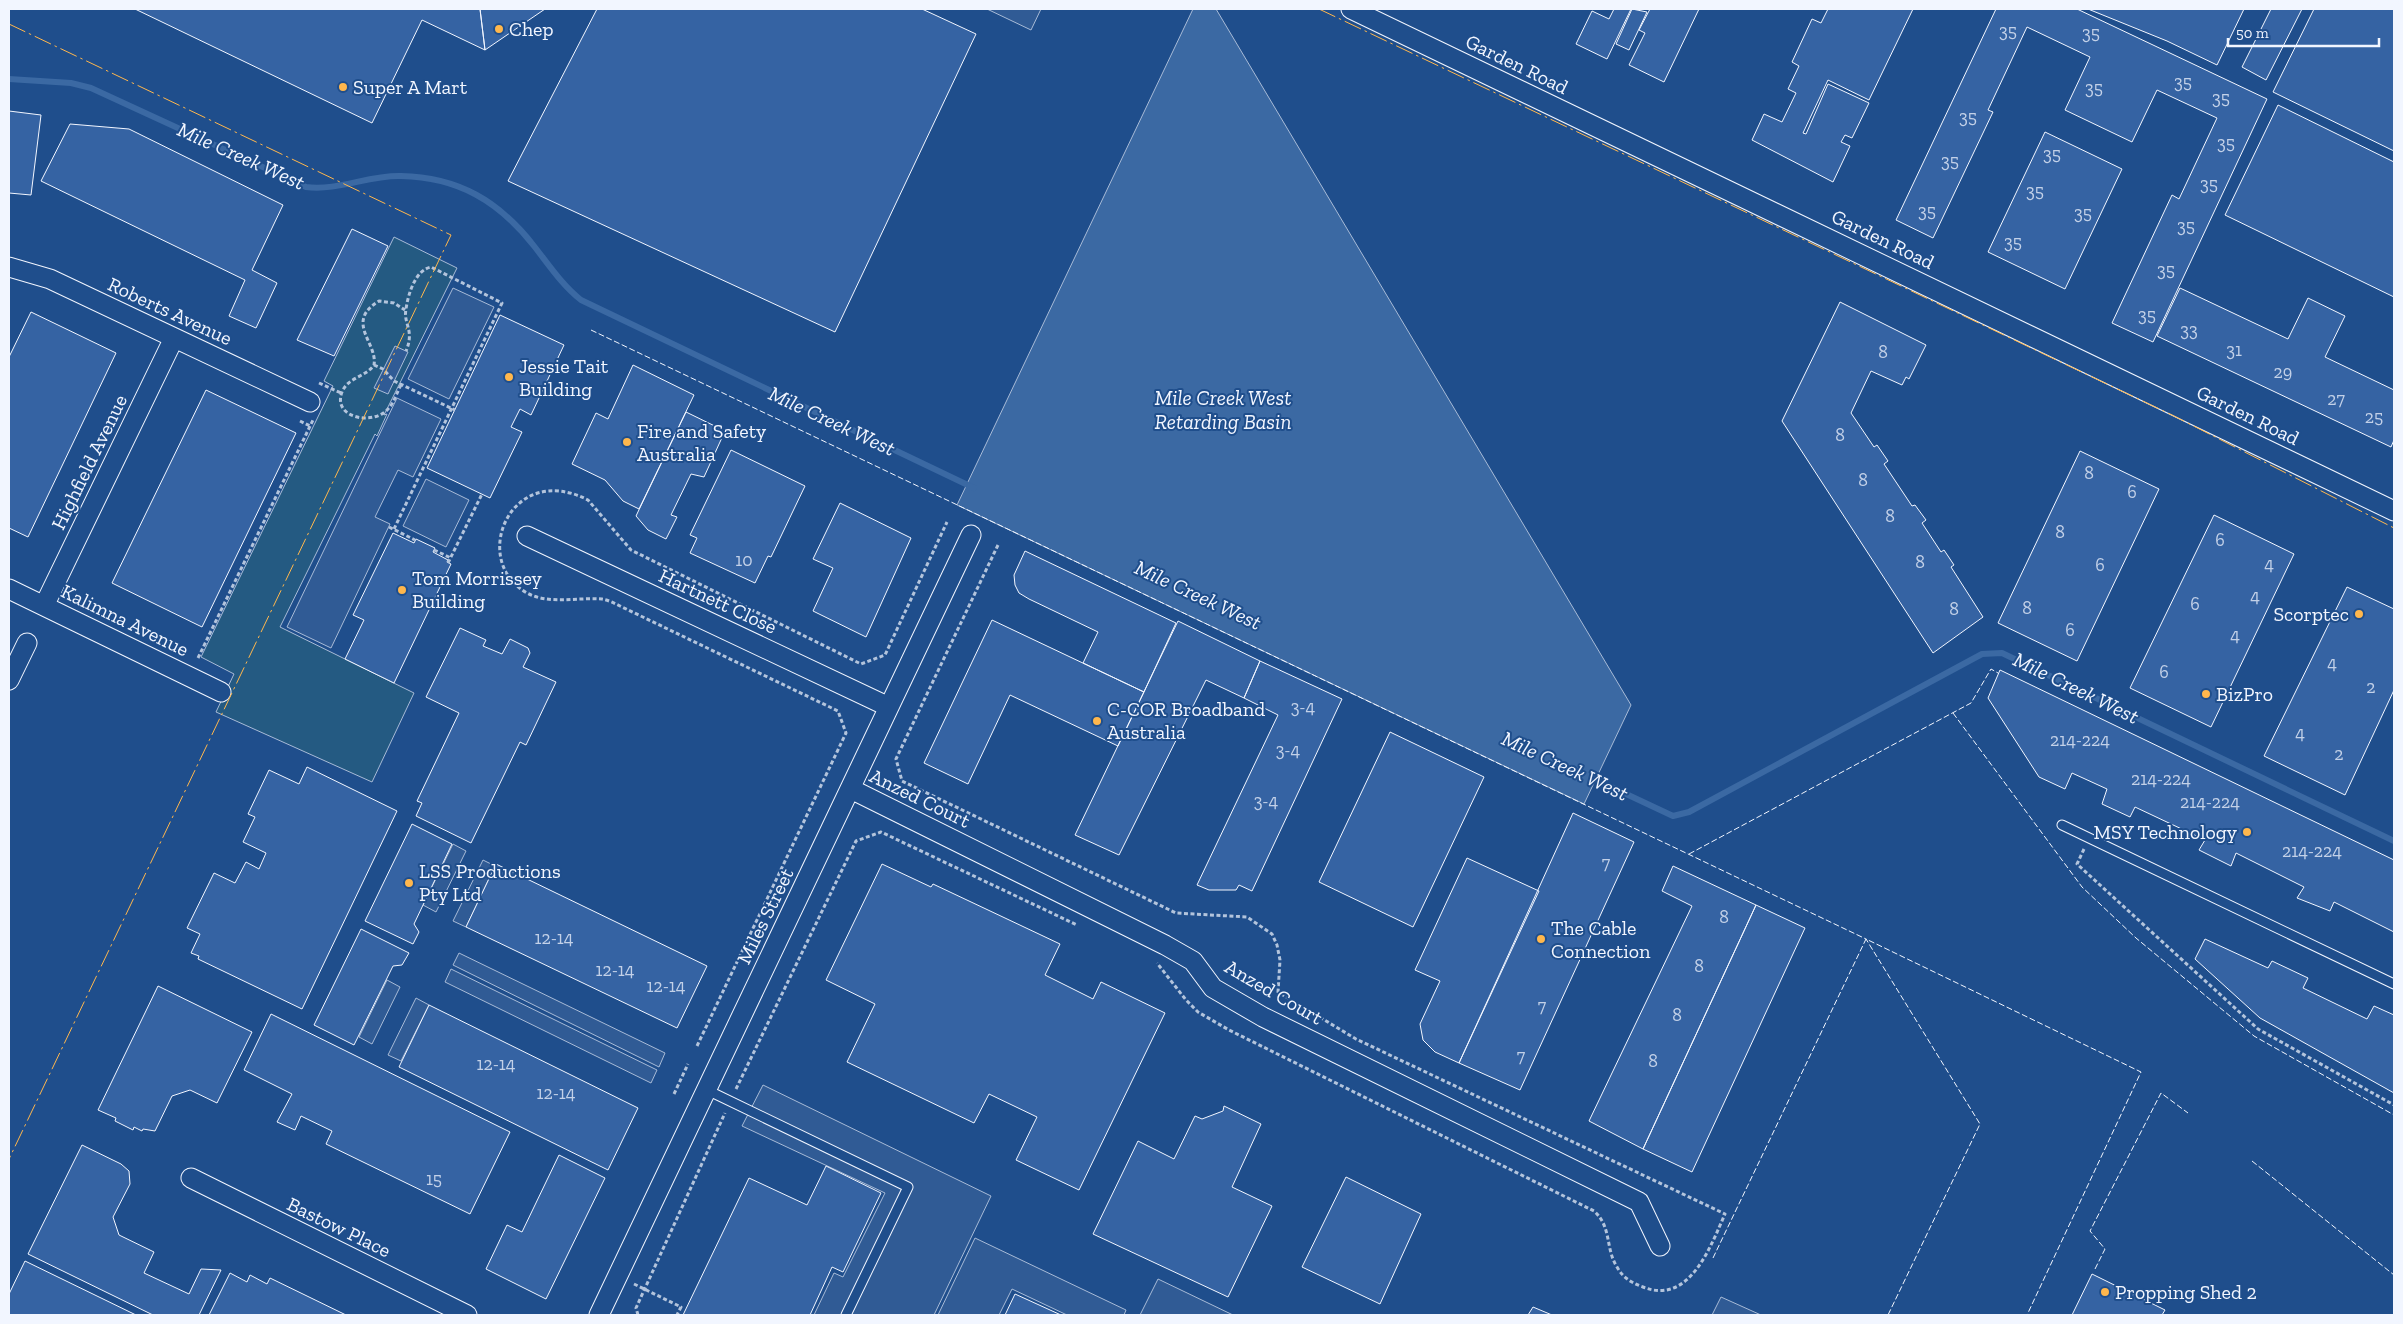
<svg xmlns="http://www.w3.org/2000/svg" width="2403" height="1324" font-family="'Zilla Slab',serif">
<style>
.green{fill:#245a82;stroke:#a8bbd7}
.parking{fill:#305b95;stroke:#a8bbd7}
.water{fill:#3b69a3;stroke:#a8bbd7}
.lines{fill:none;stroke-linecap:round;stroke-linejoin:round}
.stream{stroke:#3b69a3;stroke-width:6}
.building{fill:#3563a3;stroke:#f2f6ff}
.service-casing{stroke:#f2f6ff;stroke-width:11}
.minor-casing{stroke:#f2f6ff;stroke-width:21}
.path{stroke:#b3c4dc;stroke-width:3;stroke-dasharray:4 2.5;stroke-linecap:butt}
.service{stroke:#1f4e8c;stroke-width:9}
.minor{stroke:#1f4e8c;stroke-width:19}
.fence{stroke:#f2f6ff;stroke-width:1;stroke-dasharray:6 2.5;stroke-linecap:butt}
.power{stroke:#ffb74d;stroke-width:1;stroke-dasharray:18 4 2.5 4;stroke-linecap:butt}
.poi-dot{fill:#ffb74d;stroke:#1f4e8c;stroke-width:2}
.labels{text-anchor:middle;stroke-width:4;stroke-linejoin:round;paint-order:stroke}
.number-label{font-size:18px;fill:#c3d1e8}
.poi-label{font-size:20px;fill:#f2f6ff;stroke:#1f4e8c;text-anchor:start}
.street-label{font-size:20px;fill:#f2f6ff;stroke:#1f4e8c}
.water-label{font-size:21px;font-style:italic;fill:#f2f6ff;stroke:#1f4e8c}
</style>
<rect width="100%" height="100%" fill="#1f4e8c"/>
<!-- green -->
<path class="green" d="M394,237L457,268L384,415L387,414L377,436L375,434L280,627L414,693L372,782L216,712L234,674L201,657L333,386L324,381Z"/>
<!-- parking -->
<path class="parking" d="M987,9H1041L1031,30Z
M453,288L494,307L449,399L408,379Z
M395,346L408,352L388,394L374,388Z
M397,398L441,419L413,477L398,470L375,517L390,524L331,648L287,627Z
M426,479L469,500L446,547L403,526Z
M453,844L466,851L436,912L423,905Z
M483,860L495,866L466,927L453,921Z
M459,953L665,1053L659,1067L453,965Z
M451,969L657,1070L651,1083L445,982Z
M387,980L400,987L372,1044L359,1037Z
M416,998L429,1005L401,1061L388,1055Z
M763,1085L991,1196L934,1315H814L834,1273L843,1277L885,1193L742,1126Z
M975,1238L1126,1310L1124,1315H1067L1012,1289L999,1315H938Z
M1158,1279L1233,1315H1140Z
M1721,1297L1761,1315H1712Z"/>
<!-- water -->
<path class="water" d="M1193,9H1216L1631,705L1584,804L957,505Z"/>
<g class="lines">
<!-- stream -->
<path class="stream" d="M9,79L71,83L91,88L306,187C339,191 368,175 401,176C458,177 499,201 534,246C549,265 562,285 581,300L974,488
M1590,777L1673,816L1689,812L1982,654L2002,653L2394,841"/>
</g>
<!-- building -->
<path class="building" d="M135,9H480L485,50L422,20L372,123Z
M480,9H545L485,50Z
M597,9H922L976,34L835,332L508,181Z
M1614,9H1631L1607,59L1576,44L1592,11L1609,19Z
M1632,9L1647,12L1629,50L1616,44Z
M1650,9H1699L1664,82L1629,65L1645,33L1639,30Z
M1828,9H1913L1869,100L1828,80L1803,133L1806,134L1828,84L1869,103L1852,138L1845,135L1841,142L1850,146L1833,182L1752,140L1764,114L1782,122L1796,93L1788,89L1799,66L1792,62L1812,19L1821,23Z
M1996,9H2077L2267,99L2153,342L2112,323L2172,195L2179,199L2217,118L2157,90L2132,142L2065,110L2090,57L2027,27L1988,110L1993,112L1933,238L1896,220Z
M2088,9H2244L2217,65L2167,41Z
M2271,9H2302L2266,80L2242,67Z
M2314,9H2394V151L2273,92Z
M2278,105L2394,162V297L2225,215Z
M9,111L41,115L31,195L9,193Z
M70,124L129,129L283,205L252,270L277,283L256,328L229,316L245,280L41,181Z
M2045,132L2122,169L2065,289L1988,252Z
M352,229L388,246L334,356L297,340Z
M2180,288L2288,339L2308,298L2345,316L2325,357L2394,390V440L2391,447L2157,336Z
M1840,302L1926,345L1909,379L1906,377L1902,385L1871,371L1851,413L1874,447L1877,445L1888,461L1884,464L1912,506L1915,505L1926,520L1922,523L1941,552L1944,550L1954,565L1951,567L1983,617L1933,653L1782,421Z
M31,312L116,353L28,537L9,528V357Z
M500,315L564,345L531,415L520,409L511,427L522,432L490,498L427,468Z
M633,365L694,395L639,509L623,501L605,480L572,464L596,413L608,419Z
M206,390L296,433L202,627L112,583Z
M686,412L725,431L704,477L691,474L671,515L677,517L666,539L648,530L636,516Z
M731,450L805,486L771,557L768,556L755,583L690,553L697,538L690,535Z
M2080,451L2159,489L2077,661L1998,623Z
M840,503L911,538L866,637L813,611L833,568L813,559Z
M2214,515L2294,554L2211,727L2130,688Z
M393,533L414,543L416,539L435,548L433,552L448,560L447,562L451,564L394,683L345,659L364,620L353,615Z
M1025,551L1176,623L1144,692L1083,663L1098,632L1029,599L1019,593L1015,585L1014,575Z
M2347,587L2394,609V690L2345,795L2264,756Z
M992,620L1144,692L1118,746L1010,695L968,784L924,763Z
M1178,621L1260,661L1244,698L1206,680L1119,855L1075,835Z
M460,628L486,640L483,646L502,654L510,639L528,648L530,653L523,667L556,682L526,745L520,742L471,843L416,816L422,803L417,801L459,713L426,697Z
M1260,661L1342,699L1252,891L1239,885L1236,890H1209L1197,885L1278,715L1244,698Z
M2000,670L2394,860V932L2334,902L2330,911L2297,898L2304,887L2236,853L2231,866L2199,850L2205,840L2135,807L2130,817L2102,804L2107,789L2072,773L2065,789L2039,777L1988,698Z
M1390,732L1484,777L1413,927L1319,882Z
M307,767L397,811L302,1009L198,959L199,956L191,953L200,934L187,928L214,873L235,883L246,862L259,869L266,853L243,842L255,817L248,814L269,770L299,784Z
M1573,813L1634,842L1520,1090L1459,1063Z
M412,824L452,844L414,924L419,932L413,944L365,921Z
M1467,858L1539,891L1459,1063L1435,1052L1423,1040L1420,1024L1440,981L1415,970Z
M496,864L707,966L677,1028L466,927Z
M882,864L931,887L933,884L1060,944L1045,975L1093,999L1101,982L1165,1013L1079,1190L1016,1160L1037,1117L989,1094L974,1123L847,1062L875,1004L826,980Z
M1673,866L1756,905L1643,1149L1589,1121L1692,906L1662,891Z
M1756,905L1805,928L1692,1172L1643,1149Z
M361,929L409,953L402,965L393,966L354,1045L314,1025Z
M2205,939L2268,968L2272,961L2308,978L2303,988L2367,1019L2374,1006L2394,1015V1093L2260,1018L2195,959Z
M158,986L252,1032L217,1103L190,1090L172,1096L155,1131L143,1129L142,1131L134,1127L133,1130L115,1121L116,1118L98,1110Z
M429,1005L638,1108L608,1170L399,1067Z
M271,1014L510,1132L470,1214L326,1144L332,1131L301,1116L295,1130L277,1122L292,1094L244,1070Z
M1224,1106L1261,1124L1232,1187L1272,1206L1228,1297L1093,1234L1138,1141L1174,1159L1195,1116L1202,1119L1223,1111Z
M82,1145L121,1164L129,1171L130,1184L113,1217L119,1235L154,1252L144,1273L189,1294L201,1269L221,1270L199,1315H153L28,1254Z
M559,1155L605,1178L546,1299L486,1269L507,1225L522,1232Z
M826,1166L881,1193L843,1272L832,1267L810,1315H683L749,1178L807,1205Z
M1346,1177L1421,1214L1380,1304L1302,1267Z
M25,1261L136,1315H9V1294Z
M230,1273L247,1282L250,1275L267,1284L270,1278L346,1315H209Z
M2092,1274L2165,1310L2162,1315H2072Z
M1015,1294L1061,1315H1005Z
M1533,1307L1552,1315H1528Z"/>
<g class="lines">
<!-- service casing -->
<g class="service-casing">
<path id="service" d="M2062,825L2394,984
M707,1090L908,1187L846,1315"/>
</g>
<!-- minor casing -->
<g class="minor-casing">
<path id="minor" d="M1351,9L2394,511
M9,267L50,279L310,402
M527,536L889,707
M9,589L221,692
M44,606L174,338
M9,680L27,643
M851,789L1165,945L1193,961L1213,988L1263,1017L1639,1202L1660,1246
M191,1178L467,1315
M599,1315L971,535"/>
</g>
<!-- path -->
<path class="path" d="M374,365L383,369L394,381L455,410
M319,383L341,393
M401,385C397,392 394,403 388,409C373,426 332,418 342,392C348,377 366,377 374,365C378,343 344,322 379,301L394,303L405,310
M300,421L310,426
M389,527L415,540
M394,529L502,303L431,267C415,270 408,295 406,309C403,324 415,330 406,351
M998,545L896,759L902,781L1176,913L1247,917L1272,934L1277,945L1280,960L1278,992L1356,1039L1725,1214C1711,1245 1690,1306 1643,1287C1632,1283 1623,1278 1617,1267C1605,1248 1612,1227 1594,1211L1229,1030L1198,1012L1186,1000L1157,963
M434,550L451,558
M448,563L482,494
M198,658L313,420
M2084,849L2077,864L2258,1029L2394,1105
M697,1046L846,733L838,711L620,606C614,603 608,600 602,599C578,597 549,605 527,593C469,561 510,460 588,500L631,550L861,664L885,655L947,522
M736,1089L856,841L881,832L1077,925
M674,1094L688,1064
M634,1284L681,1307L677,1315
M638,1315L636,1308L725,1113"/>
<!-- service -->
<use href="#service" class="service"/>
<!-- minor -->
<use href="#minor" class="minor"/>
<!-- fence -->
<path class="fence" d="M591,330L1866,939L1980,1124L1888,1315
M1953,713L2082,887L2136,938L2254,1036L2394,1115
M1689,854L1971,703L1991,669L1998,673
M2252,1161L2394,1275
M1713,1258L1866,939L2141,1072L2027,1315
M2095,1269L2105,1249L2090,1231L2161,1093L2188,1113"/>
<!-- power -->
<path class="power" d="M1319,9L2172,415L2394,528
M9,24L451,235L9,1159"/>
</g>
<!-- markers -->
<g class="poi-dot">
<circle cx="499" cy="29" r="5"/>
<circle cx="343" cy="87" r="5"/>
<circle cx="509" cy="377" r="5"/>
<circle cx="627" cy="442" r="5"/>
<circle cx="402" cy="590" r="5"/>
<circle cx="2359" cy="614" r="5"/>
<circle cx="2206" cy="694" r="5"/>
<circle cx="1097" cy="721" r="5"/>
<circle cx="2247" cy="832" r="5"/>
<circle cx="409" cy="883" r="5"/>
<circle cx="1541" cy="939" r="5"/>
<circle cx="2105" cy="1292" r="5"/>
</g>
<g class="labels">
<!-- number labels -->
<g class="number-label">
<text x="2008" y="37">35</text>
<text x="2091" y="39">35</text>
<text x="2183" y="88">35</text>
<text x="2094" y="94">35</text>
<text x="2221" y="104">35</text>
<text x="1968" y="123">35</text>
<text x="2226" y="149">35</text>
<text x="2052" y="160">35</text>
<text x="1950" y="167">35</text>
<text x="2209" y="190">35</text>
<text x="2035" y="197">35</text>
<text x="1927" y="217">35</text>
<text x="2083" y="219">35</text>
<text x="2186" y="232">35</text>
<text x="2013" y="248">35</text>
<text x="2166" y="276">35</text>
<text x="2147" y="321">35</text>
<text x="2189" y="336">33</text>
<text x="2234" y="356">31</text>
<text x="1883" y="358">8</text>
<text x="2283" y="378">29</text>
<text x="2336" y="405">27</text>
<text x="2374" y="423">25</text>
<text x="1840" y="441">8</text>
<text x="2089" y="479">8</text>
<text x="1863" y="486">8</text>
<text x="2132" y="498">6</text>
<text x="1890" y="522">8</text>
<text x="2060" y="538">8</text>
<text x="2220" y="546">6</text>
<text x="744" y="566">10</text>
<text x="1920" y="568">8</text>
<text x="2269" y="570">4</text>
<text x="2100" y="571">6</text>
<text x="2255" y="602">4</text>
<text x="2195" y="610">6</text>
<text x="2027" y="614">8</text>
<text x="1954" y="615">8</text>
<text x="2070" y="636">6</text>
<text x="2235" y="641">4</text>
<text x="2332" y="669">4</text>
<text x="2164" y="678">6</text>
<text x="2371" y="693">2</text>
<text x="1303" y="713">3-4</text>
<text x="2300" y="739">4</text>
<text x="2080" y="746">214-224</text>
<text x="1288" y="756">3-4</text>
<text x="2339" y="760">2</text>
<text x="2161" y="785">214-224</text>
<text x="1266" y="807">3-4</text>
<text x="2210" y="808">214-224</text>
<text x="2312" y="857">214-224</text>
<text x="1606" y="869">7</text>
<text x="1724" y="923">8</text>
<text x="554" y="944">12-14</text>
<text x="1699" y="972">8</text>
<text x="615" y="976">12-14</text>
<text x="666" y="992">12-14</text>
<text x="1542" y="1012">7</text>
<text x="1677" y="1021">8</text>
<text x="1521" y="1062">7</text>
<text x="1653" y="1067">8</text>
<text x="496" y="1070">12-14</text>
<text x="556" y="1099">12-14</text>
<text x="434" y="1185">15</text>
</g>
<!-- poi labels -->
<g class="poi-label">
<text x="509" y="36">Chep</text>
<text x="353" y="94">Super A Mart</text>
<text x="519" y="373">Jessie Tait<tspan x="519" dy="23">Building</tspan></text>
<text x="637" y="438">Fire and Safety<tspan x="637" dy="23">Australia</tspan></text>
<text x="412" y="585">Tom Morrissey<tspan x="412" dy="23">Building</tspan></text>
<text x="2349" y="621" text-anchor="end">Scorptec</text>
<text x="2216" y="701">BizPro</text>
<text x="1107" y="716">C-COR Broadband<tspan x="1107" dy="23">Australia</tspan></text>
<text x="2237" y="839" text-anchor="end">MSY Technology</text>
<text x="419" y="878">LSS Productions<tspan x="419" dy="23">Pty Ltd</tspan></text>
<text x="1551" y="935">The Cable<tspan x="1551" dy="23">Connection</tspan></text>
<text x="2115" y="1299">Propping Shed 2</text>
</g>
<!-- street labels -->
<g class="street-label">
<text transform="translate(1517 64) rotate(26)" y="7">Garden Road</text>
<text transform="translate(1883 239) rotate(26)" y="7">Garden Road</text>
<text transform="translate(170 311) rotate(25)" y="7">Roberts Avenue</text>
<text transform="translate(2248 415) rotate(26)" y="7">Garden Road</text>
<text transform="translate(89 462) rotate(-64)" y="7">Highfield Avenue</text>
<text transform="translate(718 601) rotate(25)" y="7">Hartnett Close</text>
<text transform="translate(125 620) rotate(26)" y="7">Kalimna Avenue</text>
<text transform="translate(920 798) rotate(26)" y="7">Anzed Court</text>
<text transform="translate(765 916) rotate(-64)" y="7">Miles Street</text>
<text transform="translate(1274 992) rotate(30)" y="7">Anzed Court</text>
<text transform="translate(339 1227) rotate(26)" y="7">Bastow Place</text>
</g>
<!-- water labels -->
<g class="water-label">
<text transform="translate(241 156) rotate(24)" y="7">Mile Creek West</text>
<text x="1223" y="405">Mile Creek West<tspan x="1223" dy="24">Retarding Basin</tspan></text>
<text transform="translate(832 421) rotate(25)" y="7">Mile Creek West</text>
<text transform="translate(1198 595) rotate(25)" y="7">Mile Creek West</text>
<text transform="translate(2076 688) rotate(26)" y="7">Mile Creek West</text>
<text transform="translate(1565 766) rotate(25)" y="7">Mile Creek West</text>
</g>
</g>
<!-- border -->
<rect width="2403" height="1324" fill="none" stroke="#f2f6ff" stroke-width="20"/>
<!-- scale -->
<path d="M2228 38v8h151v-8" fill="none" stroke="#f2f6ff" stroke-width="2.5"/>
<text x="2236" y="38" font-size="15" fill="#f2f6ff" stroke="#1f4e8c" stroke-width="4" paint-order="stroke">50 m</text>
</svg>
